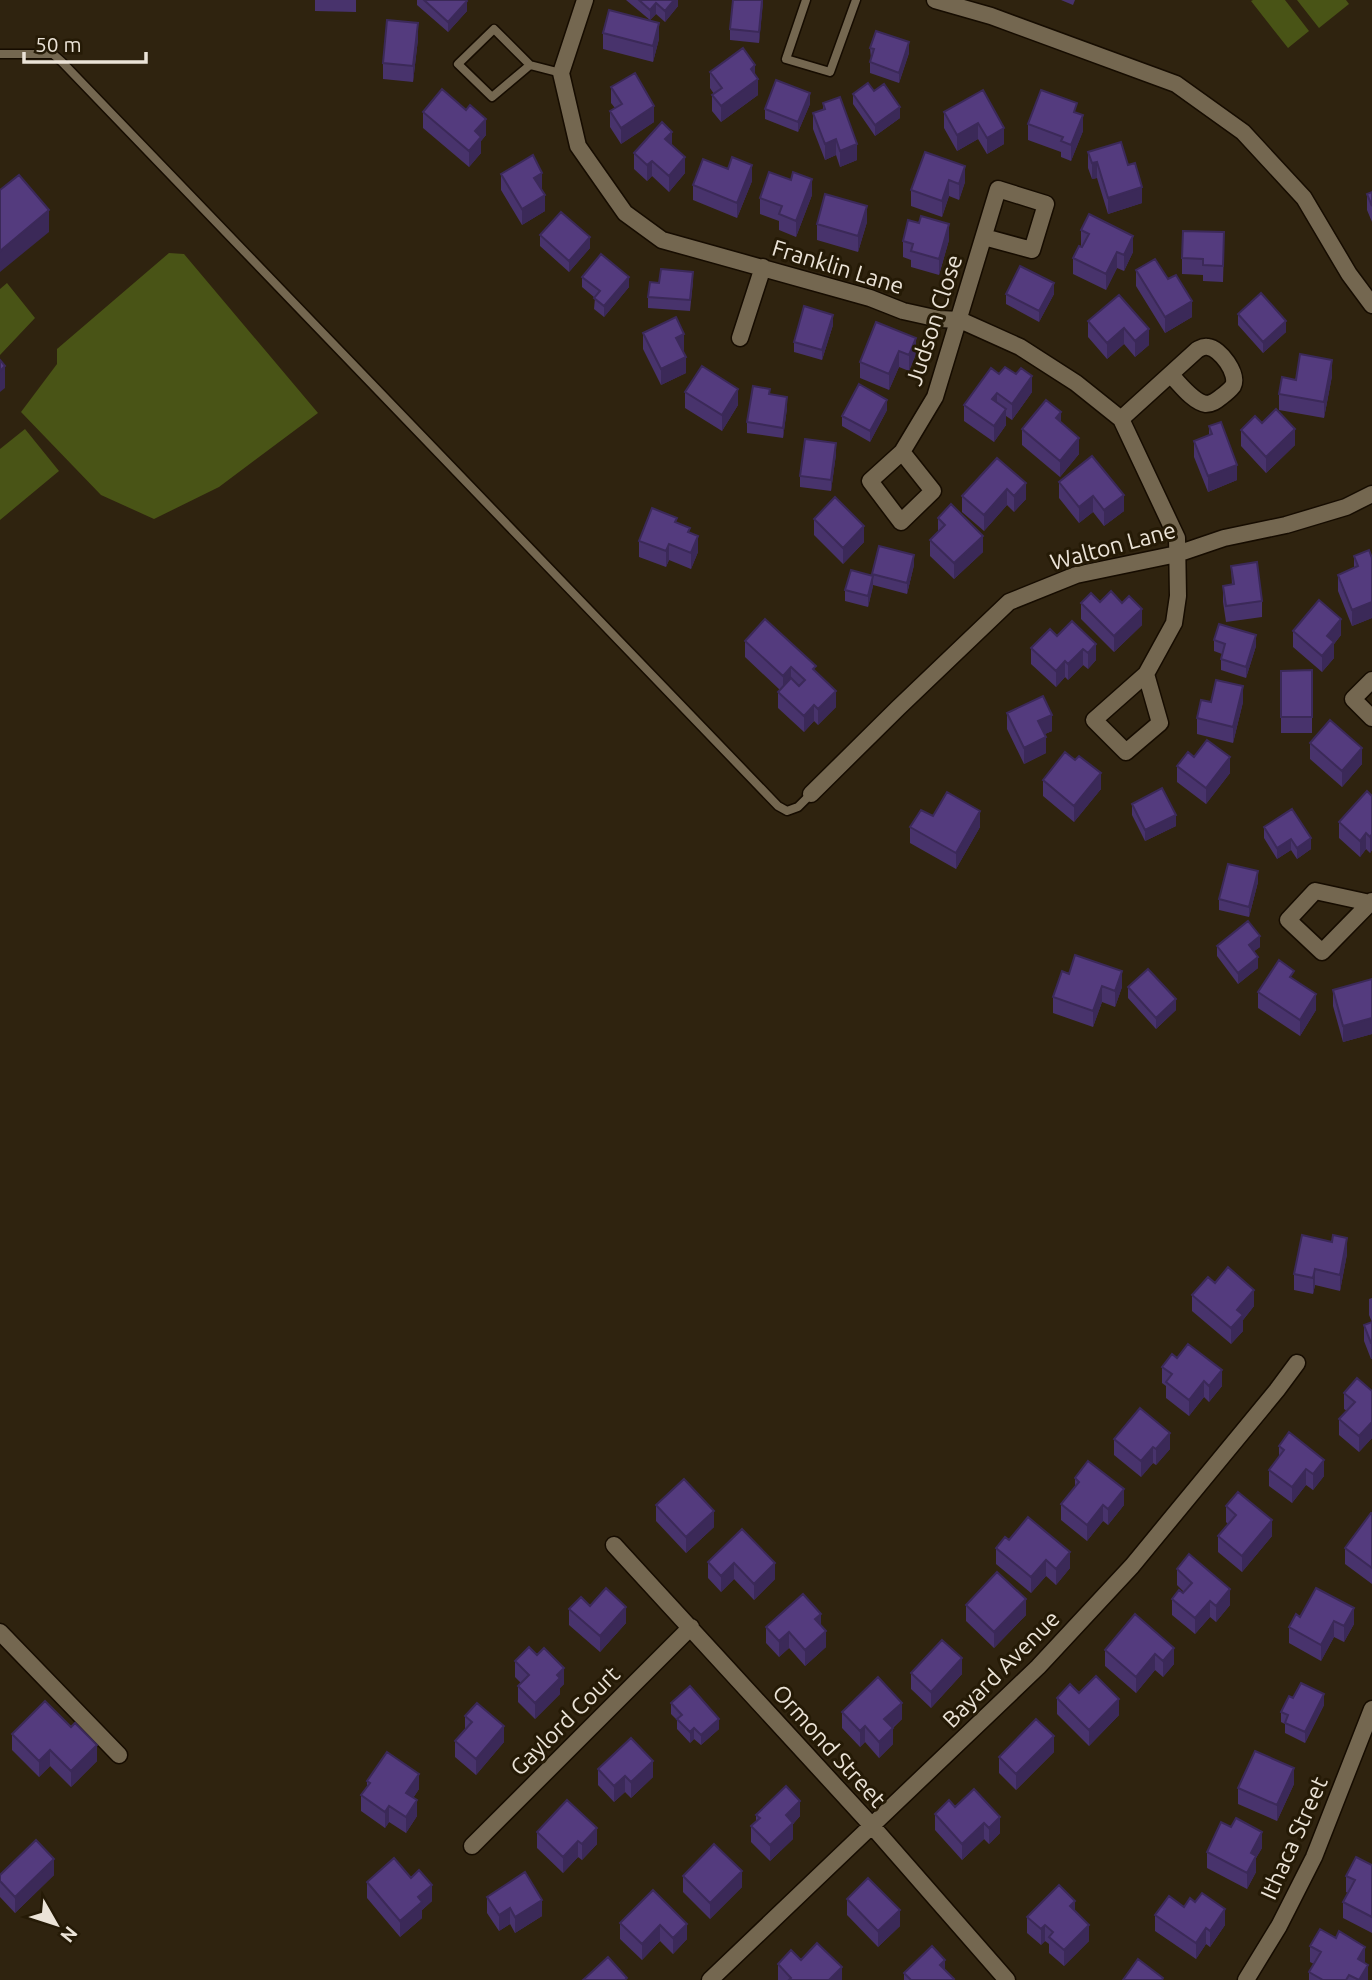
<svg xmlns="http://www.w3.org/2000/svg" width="1372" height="1980" font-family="Ubuntu,sans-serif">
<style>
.green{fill:#495416}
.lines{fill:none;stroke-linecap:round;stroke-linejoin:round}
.lane-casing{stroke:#160c00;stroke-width:11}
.street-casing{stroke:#160c00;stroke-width:19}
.lane{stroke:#746750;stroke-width:8}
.street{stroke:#746750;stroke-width:16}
.wall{fill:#48336c}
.shaded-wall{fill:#3b2958}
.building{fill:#543b7e;stroke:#3b2958;stroke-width:2}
.labels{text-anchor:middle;stroke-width:6;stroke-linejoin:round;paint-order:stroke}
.street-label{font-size:23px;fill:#ebe3d7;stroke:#251a06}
</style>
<rect width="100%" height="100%" fill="#2f230f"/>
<!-- green -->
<path class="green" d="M1253,0H1285L1309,31L1288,48L1251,1Z
M1297,0H1346L1349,4L1319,28Z
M169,253L184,254L318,413L219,487L154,519L101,495L21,412L57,364V349Z
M7,283L35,318L0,355V289Z
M25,429L59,471L0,520V449Z"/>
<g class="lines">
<!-- lane casing -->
<g class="lane-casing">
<path id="lane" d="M806,0L786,59L830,72L856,0
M0,54H53L62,62L778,806L787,811L798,807L811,794
M530,65L494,29L458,64L492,97L530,65L561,73"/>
</g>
<!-- street casing -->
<g class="street-casing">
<path id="street" d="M585,0L561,73L578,146L625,213L662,240L870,298L903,311L939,319L960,320L1020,347L1076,383L1121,419L1177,538L1178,596L1174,623L1146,674L1094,720L1126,752L1160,723L1146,674
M935,0L991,16L1176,84L1243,132L1304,198L1349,274L1372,305
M740,338L763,267
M1121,419L1197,350C1201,348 1203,346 1208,347C1220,348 1239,374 1233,386C1230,390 1225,394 1221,397C1216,401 1212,404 1206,404C1193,402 1180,384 1171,375
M902,452L933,491L901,522L870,481L902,452L935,397L998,189L1046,204L1032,250L984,237
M1372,680L1353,699L1372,718
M811,794L898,708L1009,602L1076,575L1177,554L1224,538L1286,525L1346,507L1372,494
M1370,903L1315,891L1288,920L1322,952L1372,901
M614,1545L873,1827L1007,1980
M0,1632L119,1755
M472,1846L691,1627
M710,1980L1038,1667L1132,1566L1277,1390L1297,1363
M1246,1980L1279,1926L1314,1857L1372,1709"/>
</g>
<!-- lane -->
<use href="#lane" class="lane"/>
<!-- street -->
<use href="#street" class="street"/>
</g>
<!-- wall -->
<path class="wall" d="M315,0H356V12L315,11Z
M417,0H466L467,11L448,32L417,5Z
M626,0H678V6L665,22L656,14L650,20Z
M763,0L759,43L730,40V29Z
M1061,0H1075L1073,5Z
M603,33L659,39L653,62L603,49Z
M418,39L413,82L383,79V63Z
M870,48L909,53L899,83L870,73V62L871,59Z
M710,72L755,75L758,95L721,122L712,111V95L714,94L710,88Z
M611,87L654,122L621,144L610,127V111L615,108L611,103Z
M983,90L1004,144L987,154L978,139L957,151L944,128V112Z
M874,91L900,118L875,136L853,104V94Z
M823,103L857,160L840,167L836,155L825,160L813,129V113L823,110Z
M810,104L798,132L765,119V109Z
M423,112L486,135L481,141V153L469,167L423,128Z
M1077,113L1083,131L1071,161L1061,157V152L1028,140V124Z
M672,145L685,173L669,192L652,176L647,181L634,169V153Z
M925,152L965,182L959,200L949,196L942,217L911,206V190Z
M1088,152L1142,203L1108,214L1097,178L1092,179L1088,168Z
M501,174L542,189H541L545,211L522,225L501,190Z
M752,181L737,218L693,200V185Z
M1372,192V222L1367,210V194Z
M812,195L796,237L779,230V221L760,214V198Z
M867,222L858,252L817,240V224Z
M1081,230L1133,252L1124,271L1117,268L1106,290L1073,274V258L1083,247L1081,246Z
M540,235L590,248L569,272L540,246Z
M949,240L939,275L911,267V260L903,257V241Z
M1224,248L1223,282L1203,281V275L1182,274V258Z
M1136,270L1168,279L1192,317L1165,333L1136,286Z
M582,277L629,287L604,317L594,309L595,298L582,287Z
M693,282L690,311L648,308V297Z
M1006,294H1054L1039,322L1006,304Z
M1119,295L1149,345L1135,357L1124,344L1107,359L1088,337V321Z
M1238,314L1286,332L1263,353L1238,325Z
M833,325L822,360L794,352V342Z
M643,333L684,350L683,351L686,373L661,385L643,349Z
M916,338V354L909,371L899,367L889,390L860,378V362Z
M999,374L1032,392L1012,420L1006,416V425L994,442L964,421V405Z
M1332,376L1324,418L1279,410V394L1296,380Z
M685,392L738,405L722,431L685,408Z
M770,394L787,408L783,438L747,433V422Z
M887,410L870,442L842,426V416Z
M1262,423L1295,445L1266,473L1241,446V430Z
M1209,426L1237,480L1208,492L1194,457V441L1209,435Z
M1022,429L1079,454L1060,477L1022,445Z
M836,454L831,491L800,487V476Z
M1092,456L1124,511L1104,526L1093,512L1079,523L1059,498V482Z
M997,458L1026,499L1014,512L1007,505L984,531L962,512V496Z
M938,518L983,552L954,579L930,556V540L938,532Z
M814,519L864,542L843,564L814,535Z
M677,522L698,552L691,569L669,560L666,567L639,557V541Z
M1354,556L1372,558V618L1352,626L1338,591V575L1354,568Z
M914,565L907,594L873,585L868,607L845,601V590L872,576V574Z
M1231,566L1262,601V617L1226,622L1223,602V586L1232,585Z
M1100,602L1142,625L1114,652L1081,619V603Z
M1072,621L1096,660L1088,669L1083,665L1068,680L1065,677L1056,687L1031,664V648L1057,636Z
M1293,631L1341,635L1334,644V658L1322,672L1293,647Z
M1214,640L1256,646L1246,678L1221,670V659L1222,654L1214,651Z
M745,641L816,672L836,707L818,725L814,721L804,732L778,708V692L780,690L745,657Z
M1312,670V733H1281V671Z
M1243,702L1233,743L1197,734V718Z
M1007,713L1052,731L1045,734L1046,753L1024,764L1007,729Z
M1310,743L1362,764L1342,787L1310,759Z
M1194,757L1230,773L1206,804L1177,782V766Z
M1043,780L1101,789L1074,822L1043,796Z
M1372,796V850L1370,853L1366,849L1360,857L1339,838V822Z
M1132,804L1176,826L1145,841L1132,815Z
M933,816L980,827L956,869L910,843V827Z
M1264,827L1311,849L1297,859L1291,850L1277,859L1264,838Z
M1258,882L1249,917L1219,910V899Z
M1217,946L1260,947L1254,951L1258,968L1238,984L1217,956Z
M1062,971L1122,987L1115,1007L1102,1002L1093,1027L1053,1013V997Z
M1372,979V1034L1343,1042L1333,1006V990Z
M1294,980L1316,1010L1300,1036L1258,1008V992Z
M1128,987L1176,1010L1156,1029L1128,998Z
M1347,1254L1340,1291L1315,1285L1313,1294L1294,1290V1274Z
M1215,1283L1254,1306L1243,1320V1331L1231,1344L1192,1311V1295Z
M1372,1298V1359H1371L1364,1341V1325L1372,1322L1369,1315V1299Z
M1162,1367L1222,1386L1209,1402L1204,1397L1189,1416L1166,1398V1386L1162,1383Z
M1372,1391V1438L1359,1452L1339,1435V1419L1347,1411L1344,1409V1393Z
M1114,1439L1170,1449L1156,1465L1153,1463L1141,1477L1114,1455Z
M1279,1446L1324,1476L1313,1490L1306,1485L1292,1503L1269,1486V1470L1279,1458Z
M1075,1478L1124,1505L1108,1525L1103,1521L1087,1541L1061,1520V1504L1075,1487Z
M656,1505L714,1527L686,1553L656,1521Z
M1226,1506L1272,1536L1242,1572L1218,1552V1536L1228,1524L1226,1522Z
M1372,1513V1584L1345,1564V1548Z
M742,1529L775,1579L754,1600L734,1579L721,1592L708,1578V1562Z
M1009,1540L1070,1568L1056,1585L1046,1576L1031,1593L996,1564V1548Z
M1177,1569L1230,1605L1216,1622L1210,1617L1195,1634L1172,1615V1599L1184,1592L1177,1585Z
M966,1605L1026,1615L994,1648L966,1621Z
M590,1606L626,1623L600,1652L569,1625V1609Z
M1135,1614L1174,1664L1163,1677L1155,1670L1136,1693L1105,1666V1650Z
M1300,1617L1354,1624L1344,1642L1334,1637L1321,1661L1289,1643V1627Z
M821,1626L826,1647L805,1666L789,1648L779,1657L766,1643V1627Z
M515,1661L564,1684L560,1688V1694L535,1719L518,1702V1686L521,1683L515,1677Z
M911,1673L962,1674L931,1708L911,1689Z
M1079,1693L1119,1715L1089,1746L1057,1714V1698Z
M1293,1698L1324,1705L1305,1743L1285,1733V1724L1281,1722V1712Z
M671,1703L719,1729L701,1745L694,1739L690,1743L677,1729V1720L671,1714Z
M842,1712L902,1719L893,1728V1744L879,1758L865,1742L860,1747L842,1728Z
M465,1716L504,1742L476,1775L455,1757V1741L465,1729Z
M12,1734L97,1761L71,1787L50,1766L39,1777L12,1750Z
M1054,1752L1016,1790L999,1773V1757Z
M598,1769L653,1777L631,1798L625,1792L614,1802L598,1785Z
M367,1781L419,1789L413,1798L417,1816L406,1833L389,1822L385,1828L361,1811V1795L367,1787Z
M1294,1784L1277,1821L1238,1804V1788Z
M974,1789L1000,1833L989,1844L984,1839L962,1860L935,1830V1814L955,1807Z
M756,1815L800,1816L793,1824V1839L770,1861L751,1842V1826L756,1821Z
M537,1832L597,1844L582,1860L578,1857L563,1873L537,1848Z
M1262,1848L1256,1858V1872L1247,1889L1207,1868V1852Z
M1372,1865V1933L1343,1918V1902L1348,1893L1346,1892V1876Z
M0,1875H54L15,1913L0,1897Z
M683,1876L742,1887L710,1919L683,1892Z
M367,1882L432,1901L422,1910V1918L400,1937L367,1898Z
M653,1890L687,1939L673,1954L660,1941L642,1960L620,1939V1923Z
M487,1897L542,1916L515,1933L510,1924L499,1931L487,1913Z
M847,1899L900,1926L878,1947L847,1915Z
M1184,1907L1225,1925L1210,1947L1206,1944L1196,1959L1155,1931V1915Z
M1075,1912L1089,1941L1064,1966L1049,1953V1944L1045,1941L1041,1945L1027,1933V1917Z
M1310,1946L1365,1963L1368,1980H1309V1972L1314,1964L1310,1962Z
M801,1960L842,1980H778V1964Z
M945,1971L954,1980H904V1973Z"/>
<!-- shaded-wall -->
<path class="shaded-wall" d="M674,0H678V6L665,22V11Z
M762,0L763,4L759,43V32Z
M467,1V11L448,32V22Z
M656,3V14L650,20V10Z
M418,23V39L413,82V66Z
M659,23V39L653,62V46Z
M909,42V53L899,83V73Z
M755,65V81L758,79V95L721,122V106L751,69Z
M810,93V104L798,132V122Z
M654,106V122L621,144V128Z
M900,107V118L875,136V125Z
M1083,115V131L1071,161V145Z
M486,119V135L481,141V153L469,167V151L475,131Z
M978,123V139L957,151V135Z
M1004,128V144L987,154V138Z
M672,132V148L665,139Z
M836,139V155L825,160V144Z
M857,144V160L840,167V151Z
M685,157V173L669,192V176Z
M652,161V176L647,181V165Z
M1097,162V178L1092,179V163Z
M752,165V181L737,218V203Z
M965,166V182L959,200V184Z
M542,173V189L534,193V178Z
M812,179V195L796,237V221Z
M949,180V196L942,217V201Z
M1142,187V203L1108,214V198Z
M545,195V211L522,225V209Z
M867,206V222L858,252V236Z
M49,210V232L0,272V251Z
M949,224V240L939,275V259Z
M1133,236V252L1124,271V255Z
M590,237V248L569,272V261Z
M1117,252V268L1106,290V274Z
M629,277V287L604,317V306Z
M1054,283V294L1039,322V311Z
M1192,301V317L1165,333V317Z
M833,315V325L822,360V350Z
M1286,321V332L1263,353V342Z
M1124,328V344L1107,359V343Z
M1149,329V345L1135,357V341Z
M684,334V350L676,354V338Z
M916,338V354L909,371V355Z
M899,351V367L889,390V374Z
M686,357V373L661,385V369Z
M1332,360V376L1324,418V402Z
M5,366V388L0,392V371Z
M1032,376V392L1012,420V404Z
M738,389V405L722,431V415Z
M997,393V409L992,399Z
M787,397V408L783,438V428Z
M887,400V410L870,442V431Z
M1006,409V425L994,442V426Z
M1061,412V428L1056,418Z
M1295,429V445L1266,473V457Z
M1079,438V454L1060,477V461Z
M836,443V454L831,491V480Z
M1237,465V480L1208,492V476Z
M1026,483V499L1014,512V496Z
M1007,489V505L984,531V515Z
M1124,495V511L1104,526V510Z
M1093,496V512L1079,523V507Z
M864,526V542L843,564V548Z
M698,536V552L691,569V553Z
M983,536V552L954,579V563Z
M669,544V560L666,567V551Z
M914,555V565L907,594V583Z
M873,576V587L868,607V596Z
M1372,602V618L1352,626V610Z
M1142,609V625L1114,652V636Z
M1341,619V635L1334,644V658L1322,672V656L1327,636Z
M1256,635V646L1246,678V667Z
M1096,644V660L1088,669V653Z
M1083,649V665L1068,680V664Z
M1065,661V677L1056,687V671Z
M791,667V683L783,692V676Z
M1243,686V702L1233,743V727Z
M836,691V707L818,725V709Z
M814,705V721L804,732V716Z
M1052,715V731L1038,737V721Z
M1046,737V753L1024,764V748Z
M1362,748V764L1342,787V771Z
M1230,757V773L1206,804V788Z
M1101,773V789L1074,822V806Z
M980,811V827L956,869V853Z
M1176,815V826L1145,841V830Z
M1366,833V849L1360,857V841Z
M1372,834V850L1370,853V837Z
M1311,838V849L1297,859V848Z
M1291,839V850L1277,859V848Z
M1258,871V882L1249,917V907Z
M1260,936V947L1249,955V945Z
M1258,957V968L1238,984V973Z
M1122,971V987L1115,1007V991Z
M1102,986V1002L1093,1027V1011Z
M1316,994V1010L1300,1036V1020Z
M1176,999V1010L1156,1029V1018Z
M1372,1018V1034L1343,1042V1026Z
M1347,1238V1254L1340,1291V1275Z
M1315,1269V1285L1313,1294V1278Z
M1254,1290V1306L1243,1320V1331L1231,1344V1328L1237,1310Z
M1371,1343H1372V1359H1371Z
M1222,1370V1386L1209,1402V1386Z
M1204,1381V1397L1189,1416V1400Z
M1372,1422V1438L1359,1452V1436Z
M1170,1433V1449L1156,1465V1449Z
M1153,1447V1463L1141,1477V1461Z
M1324,1460V1476L1313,1490V1474Z
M1306,1469V1485L1292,1503V1487Z
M1124,1489V1505L1108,1525V1509Z
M1103,1505V1521L1087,1541V1525Z
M714,1511V1527L686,1553V1537Z
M1272,1520V1536L1242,1572V1556Z
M1070,1552V1568L1056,1585V1569Z
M1046,1560V1576L1031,1593V1577Z
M734,1563V1579L721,1592V1576Z
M775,1563V1579L754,1600V1584Z
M1230,1589V1605L1216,1622V1606Z
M1026,1599V1615L994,1648V1632Z
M1210,1601V1617L1195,1634V1618Z
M626,1607V1623L600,1652V1636Z
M1354,1608V1624L1344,1642V1626Z
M821,1614V1630L815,1619Z
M1334,1621V1637L1321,1661V1645Z
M826,1631V1647L805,1666V1650Z
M789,1632V1648L779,1657V1641Z
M1174,1648V1664L1163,1677V1661Z
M1155,1654V1670L1136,1693V1677Z
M962,1658V1674L931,1708V1692Z
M564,1668V1684L560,1688V1694L535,1719V1703L557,1675Z
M1324,1694V1705L1305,1743V1732Z
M1119,1699V1715L1089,1746V1730Z
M902,1703V1719L884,1735V1719Z
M719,1719V1729L701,1745V1735Z
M504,1726V1742L476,1775V1759Z
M865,1726V1742L860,1747V1731Z
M694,1728V1739L690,1743V1732Z
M893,1728V1744L879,1758V1742Z
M1054,1736V1752L1016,1790V1774Z
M97,1745V1761L71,1787V1771Z
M50,1750V1766L39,1777V1761Z
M653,1761V1777L631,1798V1782Z
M1294,1768V1784L1277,1821V1805Z
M419,1774V1789L406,1809V1793Z
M625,1776V1792L614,1802V1786Z
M417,1800V1816L406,1833V1817Z
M800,1801V1816L793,1824V1839L770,1861V1845L786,1815Z
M389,1806V1822L385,1828V1812Z
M1000,1817V1833L989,1844V1828Z
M984,1823V1839L962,1860V1844Z
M597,1828V1844L582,1860V1844Z
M1262,1832V1848L1256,1858V1872L1247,1889V1873L1251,1853Z
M578,1841V1857L563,1873V1857Z
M54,1859V1875L15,1913V1897Z
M742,1871V1887L710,1919V1903Z
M432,1885V1901L422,1910V1918L400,1937V1921L418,1897Z
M542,1900V1916L515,1933V1917Z
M1075,1901V1917L1070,1906Z
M510,1908V1924L499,1931V1915Z
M1225,1909V1925L1210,1947V1931Z
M900,1910V1926L878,1947V1931Z
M687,1924V1939L673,1954V1938Z
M660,1925V1941L642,1960V1944Z
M1045,1925V1941L1041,1945V1929Z
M1089,1925V1941L1064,1966V1950Z
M1206,1928V1944L1196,1959V1943Z
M1365,1947V1963L1358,1959Z
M945,1960V1976L940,1965Z
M1368,1965V1980H1359Z
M842,1967V1980H829Z"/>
<!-- building -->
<path class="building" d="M424,0H466L467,1L448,22Z
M639,0H674L665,11L656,3L650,10Z
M733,0H762L759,32L730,29Z
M609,10L659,23L653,46L603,33Z
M387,20L418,23L413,66L383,63Z
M876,31L909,42L899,73L870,62L874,49L870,48Z
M743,48L755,65L751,69L758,79L721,106L712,95L722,88L710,72Z
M635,73L654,106L621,128L610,111L622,104L611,87Z
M776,80L810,93L798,122L765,109Z
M868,83L874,91L884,84L900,107L875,125L853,94Z
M442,89L466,110L470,105L486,119L475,131L481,137L469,151L423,112Z
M983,90L1004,128L987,138L978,123L957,135L944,112Z
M1041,90L1077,103L1074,112L1083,115L1071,145L1061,141L1063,137L1028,124Z
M840,97L857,144L840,151L836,139L825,144L813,113L825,109L823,103Z
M662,122L672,132L665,139L685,157L669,176L652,161L647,165L634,153Z
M1121,142L1128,165L1135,163L1142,187L1108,198L1097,162L1092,163L1088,152Z
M925,152L965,166L959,184L949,180L942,201L911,190Z
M533,155L542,173L534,178L545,195L522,209L501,174Z
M732,157L752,165L737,203L693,185L703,159L728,169Z
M769,172L791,180L793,172L812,179L796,221L779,214L782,206L760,198Z
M19,175L49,210L0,251V190Z
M1372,192V206L1367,194Z
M825,194L867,206L858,236L817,224Z
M561,212L590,237L569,261L540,235Z
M1089,214L1133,236L1124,255L1117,252L1106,274L1073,258L1079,246L1082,247L1089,234L1081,230Z
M921,216L949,224L939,259L911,251L913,244L903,241L908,220L919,223Z
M1183,231L1224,232L1223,266L1203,265V259L1182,258Z
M601,254L629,277L604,306L594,298L600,291L582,277Z
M1155,259L1168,279L1176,275L1192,301L1165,317L1136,270Z
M1020,266L1054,283L1039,311L1006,294Z
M661,269L693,272L690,300L648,297L650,282L659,283Z
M1261,293L1286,321L1263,342L1238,314Z
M1119,295L1149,329L1135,341L1124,328L1107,343L1088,321Z
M804,306L833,315L822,350L794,342Z
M676,317L684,334L676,338L686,357L661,369L643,333Z
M876,322L916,338L909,355L899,351L889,374L860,362Z
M1300,354L1332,360L1324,402L1279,394L1282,377L1296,380Z
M0,360L5,366L0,371Z
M702,366L738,389L722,415L685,392Z
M1005,367L1016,374L1021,368L1032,376L1012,404L997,393L992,399L1006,409L994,426L964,405L991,368L999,374Z
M859,384L887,400L870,431L842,416Z
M753,386L770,389L769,394L787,397L783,428L747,422Z
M1046,400L1061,412L1056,418L1079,438L1060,461L1022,429Z
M1276,409L1295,429L1266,457L1241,430L1255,416L1262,423Z
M1221,422L1237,465L1208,476L1194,441L1212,434L1209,426Z
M805,439L836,443L831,480L800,476Z
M1092,456L1124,495L1104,510L1093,496L1079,507L1059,482Z
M997,458L1026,483L1014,496L1007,489L984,515L962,496Z
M835,497L864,526L843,548L814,519Z
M951,504L983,536L954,563L930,540L945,525L938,518Z
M652,508L677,518L675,522L690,528L688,532L698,536L691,553L669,544L666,551L639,541Z
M879,546L914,555L907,583L872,574Z
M1369,550L1372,558V602L1352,610L1338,575L1358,566L1354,556Z
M1257,562L1262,601L1226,606L1223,586L1234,584L1231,566Z
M851,570L873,576L868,596L845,590Z
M1111,591L1122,603L1129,596L1142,609L1114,636L1081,603L1091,593L1100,602Z
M1319,600L1341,619L1327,636L1334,642L1322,656L1293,631Z
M765,619L816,666L813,669L836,691L818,709L814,705L804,716L778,692L791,678L799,686L805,680L791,667L783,676L745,641Z
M1072,621L1096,644L1088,653L1083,649L1068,664L1065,661L1056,671L1031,648L1050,629L1057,636Z
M1219,624L1256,635L1246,667L1221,659L1225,644L1214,640Z
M1312,670V717H1281V671Z
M1216,680L1243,686L1233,727L1197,718L1201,700L1211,702Z
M1043,696L1052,715L1038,721L1046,737L1024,748L1007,713Z
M1330,720L1362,748L1342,771L1310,743Z
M1207,740L1230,757L1206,788L1177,766L1188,752L1194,757Z
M1065,752L1075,760L1079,756L1101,773L1074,806L1043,780Z
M1162,788L1176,815L1145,830L1132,804Z
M1367,791L1372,796V834L1370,837L1366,833L1360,841L1339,822Z
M947,792L980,811L956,853L910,827L921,810L933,816Z
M1292,809L1311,838L1297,848L1291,839L1277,848L1264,827Z
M1228,864L1258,871L1249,907L1219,899Z
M1248,921L1260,936L1249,945L1258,957L1238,973L1217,946Z
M1075,955L1122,971L1115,991L1102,986L1093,1011L1053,997L1062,971L1069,974Z
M1279,960L1294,971L1290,977L1316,994L1300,1020L1258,992Z
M1148,969L1176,999L1156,1018L1128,987Z
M1372,979V1018L1343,1026L1333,990Z
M1302,1235L1332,1242L1333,1235L1347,1238L1340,1275L1315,1269L1313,1278L1294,1274Z
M1228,1267L1254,1290L1237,1310L1243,1315L1231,1328L1192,1295L1208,1277L1215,1283Z
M1372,1322V1343H1371L1364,1325Z
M1188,1344L1222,1370L1209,1386L1204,1381L1189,1400L1166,1382L1172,1374L1162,1367L1172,1354L1177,1358Z
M1357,1378L1372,1391V1422L1359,1436L1339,1419L1355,1402L1344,1393Z
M1140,1408L1170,1433L1156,1449L1153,1447L1141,1461L1114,1439Z
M1289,1432L1324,1460L1313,1474L1306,1469L1292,1487L1269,1470L1284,1450L1279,1446Z
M1088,1461L1124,1489L1108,1509L1103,1505L1087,1525L1061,1504L1079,1482L1075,1478Z
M684,1479L714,1511L686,1537L656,1505Z
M1238,1492L1272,1520L1242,1556L1218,1536L1236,1515L1226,1506Z
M1371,1513H1372V1568L1345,1548Z
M1028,1517L1070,1552L1056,1569L1046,1560L1031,1577L996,1548L1005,1537L1009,1540Z
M742,1529L775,1563L754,1584L734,1563L721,1576L708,1562Z
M1189,1554L1230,1589L1216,1606L1210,1601L1195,1618L1172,1599L1179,1590L1183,1593L1192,1583L1177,1569Z
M997,1572L1026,1599L994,1632L966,1605Z
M606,1588L626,1607L600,1636L569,1609L581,1597L590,1606Z
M1316,1588L1354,1608L1344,1626L1334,1621L1321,1645L1289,1627L1296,1614L1300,1617Z
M803,1594L821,1614L815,1619L826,1631L805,1650L789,1632L779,1641L766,1627Z
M1135,1614L1174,1648L1163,1661L1155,1654L1136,1677L1105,1650Z
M942,1640L962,1658L931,1692L911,1673Z
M529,1647L537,1655L544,1648L564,1668L557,1675L560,1678L535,1703L518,1686L529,1675L515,1661Z
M1096,1676L1119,1699L1089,1730L1057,1698L1070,1684L1079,1693Z
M878,1677L902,1703L884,1719L893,1728L879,1742L865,1726L860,1731L842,1712Z
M1301,1683L1324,1694L1305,1732L1285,1723L1288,1715L1281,1712L1289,1696L1293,1698Z
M690,1686L719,1719L701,1735L694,1728L690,1732L677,1719L682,1715L671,1703Z
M45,1701L71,1727L75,1723L97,1745L71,1771L50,1750L39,1761L12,1734Z
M477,1703L504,1726L476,1759L455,1741L472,1722L465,1716Z
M1036,1719L1054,1736L1016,1774L999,1757Z
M631,1738L653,1761L631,1782L625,1776L614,1786L598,1769Z
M1255,1751L1294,1768L1277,1805L1238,1788Z
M387,1752L419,1774L406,1793L417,1800L406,1817L389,1806L385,1812L361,1795L370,1783L367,1781Z
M786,1786L800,1801L786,1815L793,1823L770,1845L751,1826L760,1818L756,1815Z
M974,1789L1000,1817L989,1828L984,1823L962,1844L935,1814L949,1800L955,1807Z
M567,1800L597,1828L582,1844L578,1841L563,1857L537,1832Z
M1236,1818L1262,1832L1251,1853L1256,1856L1247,1873L1207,1852L1221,1822L1231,1827Z
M36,1840L54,1859L15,1897L0,1881V1875Z
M714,1844L742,1871L710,1903L683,1876Z
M1356,1857L1372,1865V1917L1343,1902L1355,1880L1346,1876Z
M394,1858L411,1878L419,1870L432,1885L418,1897L422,1902L400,1921L367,1882Z
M525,1872L542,1900L515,1917L510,1908L499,1915L487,1897Z
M868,1878L900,1910L878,1931L847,1899Z
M1059,1885L1075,1901L1070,1906L1089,1925L1064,1950L1049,1937L1053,1932L1045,1925L1041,1929L1027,1917Z
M653,1890L687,1924L673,1938L660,1925L642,1944L620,1923Z
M1202,1893L1225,1909L1210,1931L1206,1928L1196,1943L1155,1915L1169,1896L1184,1907L1190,1898L1195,1902Z
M1320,1929L1336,1938L1339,1931L1365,1947L1358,1959L1368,1965L1359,1980L1349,1975L1346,1980H1323L1309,1972L1321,1952L1310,1946Z
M817,1943L842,1967L829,1980H789L791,1978L778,1964L791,1950L801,1960Z
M932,1946L945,1960L940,1965L954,1979L953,1980H911L904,1973Z
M608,1957L627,1978L625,1980H583Z
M1138,1959L1163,1978L1162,1980H1123Z"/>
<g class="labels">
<!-- street labels -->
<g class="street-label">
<text transform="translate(838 267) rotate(17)" y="8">Franklin Lane</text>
<text transform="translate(934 320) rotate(-72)" y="8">Judson Close</text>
<text transform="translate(1113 546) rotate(-15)" y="8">Walton Lane</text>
<text transform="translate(1001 1669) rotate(-45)" y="8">Bayard Avenue</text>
<text transform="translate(565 1721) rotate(-45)" y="8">Gaylord Court</text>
<text transform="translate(829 1746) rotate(48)" y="8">Ormond Street</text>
<text transform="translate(1294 1838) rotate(-66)" y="8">Ithaca Street</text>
</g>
</g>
<!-- north arrow -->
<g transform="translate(56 1924) rotate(129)" stroke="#251a06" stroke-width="5" paint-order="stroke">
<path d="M0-5L12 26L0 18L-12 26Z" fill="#ebe3d7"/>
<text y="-10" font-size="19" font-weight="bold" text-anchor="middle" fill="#ebe3d7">N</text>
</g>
<!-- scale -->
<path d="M24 52v10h122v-10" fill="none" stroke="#ebe3d7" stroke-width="3.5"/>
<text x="35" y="52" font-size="21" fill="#ebe3d7" stroke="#251a06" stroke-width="5" paint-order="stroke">50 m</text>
</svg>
